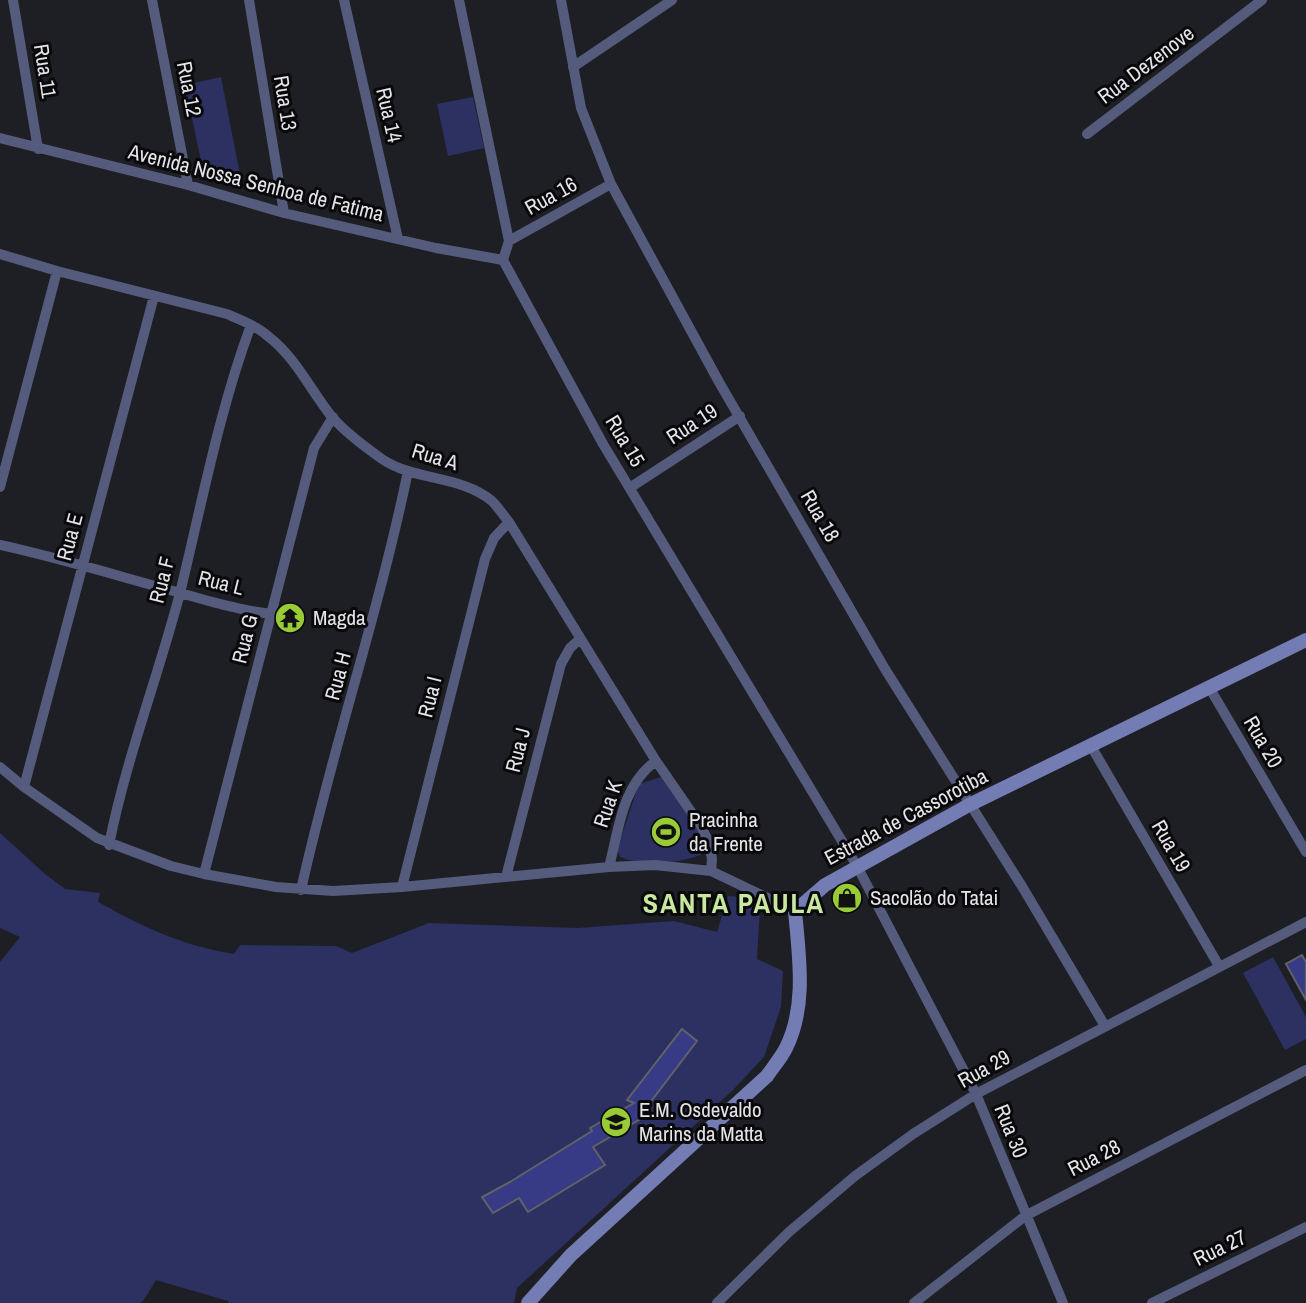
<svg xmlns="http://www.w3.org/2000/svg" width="1306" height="1303" font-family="'Archivo Narrow',sans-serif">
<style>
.green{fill:#2c3161}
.building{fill:#373b86;stroke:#616268;stroke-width:2}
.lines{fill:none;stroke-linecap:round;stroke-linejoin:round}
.minor{stroke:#555b7d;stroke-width:10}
.secondary{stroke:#737cb3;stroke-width:14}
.labels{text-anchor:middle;stroke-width:6;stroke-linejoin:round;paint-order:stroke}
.street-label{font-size:21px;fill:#e5e5e9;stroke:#09090b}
.poi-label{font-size:21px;fill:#e5e5e9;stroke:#09090b;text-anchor:start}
.district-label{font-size:28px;font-weight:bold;letter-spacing:2px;fill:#c9e89f;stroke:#09090b}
</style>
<rect width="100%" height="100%" fill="#1e1f24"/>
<!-- green -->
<path class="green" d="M221,77L242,185L204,175L185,85Z
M473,97L484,148L448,156L437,104Z
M661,777L706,840L704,853C684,864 641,866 620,857L617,849L639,784Z
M0,833L45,874L65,889L100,893L98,902C143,927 183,946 234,954L240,945L336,946L352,953L429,923L578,928L674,921L717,932L728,896L749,898L760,908L757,959L783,971L781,1007L764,1057L733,1090L517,1288L514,1303H229L228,1301L156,1280L143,1301L139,1303H0V962L20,937L0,928Z
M1273,957L1306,1017V1039L1285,1050L1243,973Z"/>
<!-- building -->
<path class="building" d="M1302,955L1306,962V1000L1286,964Z
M682,1029L697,1041L640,1116L642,1118L593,1147L605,1165L528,1212L519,1198L493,1213L482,1197L510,1182L592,1131L590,1128L634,1103L627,1100Z"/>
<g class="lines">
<!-- minor -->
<path class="minor" d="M13,0L38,149
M152,0L188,185
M249,0L284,213
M344,0L398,239
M459,0L509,241L503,260L603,444L857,866L976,1094L1063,1303
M561,0L581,108L611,184L719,382L885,669L1023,888L1105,1026
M573,67L672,0
M1087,134L1262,0
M0,138L188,185L284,213L436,248L503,260
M509,241L611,184
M0,254L57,271L227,314C241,320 257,326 269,337C296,358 311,391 332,417C346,433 365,447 382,459C414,481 461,475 492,501C498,507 503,515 509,522L656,761L701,826L709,843L712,859L711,871
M0,487L57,271
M631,487L740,416
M0,545C60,558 118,576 177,592C208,601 239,610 271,614
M1209,687L1306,852
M1091,746L1219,966
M0,767L24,787L97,838L171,866L204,874L276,887L333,891L402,887L609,867L655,865L711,871L795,911
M24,787L154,296
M109,845C126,759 158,677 180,593C202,503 219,411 251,325
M609,867C619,829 622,785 656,761
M204,874L314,448L333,417
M506,877L561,664L570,648L580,639
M402,887L485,559L494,538L509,522
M301,890C332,749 379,612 408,471
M717,1303L789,1232L855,1176L913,1134L976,1094L1306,922
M914,1303L1025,1216L1306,1070
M1152,1303L1306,1227"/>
<!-- secondary -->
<path class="secondary" d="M528,1303L571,1255L767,1076C773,1067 781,1058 786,1048C807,1006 799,956 795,911L825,885L969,805L1306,640"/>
</g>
<!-- icons -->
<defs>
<g id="temple-disc" transform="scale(1.575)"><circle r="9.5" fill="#99cb36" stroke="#09090b"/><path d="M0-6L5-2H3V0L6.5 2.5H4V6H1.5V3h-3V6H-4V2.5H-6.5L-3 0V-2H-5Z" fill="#111"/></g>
<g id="stadium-disc" transform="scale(1.575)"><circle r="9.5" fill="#99cb36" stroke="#09090b"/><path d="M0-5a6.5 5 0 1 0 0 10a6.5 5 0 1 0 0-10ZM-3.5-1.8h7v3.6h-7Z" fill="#111"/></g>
<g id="shop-disc" transform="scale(1.575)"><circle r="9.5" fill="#99cb36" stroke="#09090b"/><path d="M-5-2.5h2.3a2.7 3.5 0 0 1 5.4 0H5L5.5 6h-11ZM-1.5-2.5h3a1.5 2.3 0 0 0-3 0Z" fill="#111"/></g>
<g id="school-disc" transform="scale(1.575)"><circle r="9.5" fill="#99cb36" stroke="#09090b"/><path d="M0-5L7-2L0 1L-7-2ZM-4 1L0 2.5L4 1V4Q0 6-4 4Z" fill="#111"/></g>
</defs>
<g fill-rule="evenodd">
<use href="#temple-disc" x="290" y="618"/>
<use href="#stadium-disc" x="666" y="832"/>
<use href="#shop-disc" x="847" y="898"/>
<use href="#school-disc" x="616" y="1122"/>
</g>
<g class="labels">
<!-- street labels -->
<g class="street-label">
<text transform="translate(1146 65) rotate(-37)" y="7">Rua Dezenove</text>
<text transform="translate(45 71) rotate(81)" y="7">Rua 11</text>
<text transform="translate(189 89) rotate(79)" y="7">Rua 12</text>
<text transform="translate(285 103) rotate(81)" y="7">Rua 13</text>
<text transform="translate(389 115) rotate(77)" y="7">Rua 14</text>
<text transform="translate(256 183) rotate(14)" y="7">Avenida Nossa Senhoa de Fatima</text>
<text transform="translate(551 196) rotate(-29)" y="7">Rua 16</text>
<text transform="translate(692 424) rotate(-33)" y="7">Rua 19</text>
<text transform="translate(625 441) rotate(59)" y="7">Rua 15</text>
<text transform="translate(435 457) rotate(17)" y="7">Rua A</text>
<text transform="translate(820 516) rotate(60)" y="7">Rua 18</text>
<text transform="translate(70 537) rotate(-75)" y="7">Rua E</text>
<text transform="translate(162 580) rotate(-76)" y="7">Rua F</text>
<text transform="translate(221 583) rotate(14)" y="7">Rua L</text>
<text transform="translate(245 639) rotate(-76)" y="7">Rua G</text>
<text transform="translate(338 676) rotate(-75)" y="7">Rua H</text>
<text transform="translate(430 697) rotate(-76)" y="7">Rua I</text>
<text transform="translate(1263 742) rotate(60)" y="7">Rua 20</text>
<text transform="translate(518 750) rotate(-76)" y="7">Rua J</text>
<text transform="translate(608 804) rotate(-71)" y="7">Rua K</text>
<text transform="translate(906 817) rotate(-28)" y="7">Estrada de Cassorotiba</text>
<text transform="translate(1171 846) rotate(60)" y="7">Rua 19</text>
<text transform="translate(984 1069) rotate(-29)" y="7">Rua 29</text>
<text transform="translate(1011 1131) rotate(68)" y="7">Rua 30</text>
<text transform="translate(1094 1158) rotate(-27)" y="7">Rua 28</text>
<text transform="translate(1220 1248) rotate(-26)" y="7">Rua 27</text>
</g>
<!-- poi labels -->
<g class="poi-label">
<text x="313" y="625">Magda</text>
<text x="689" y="827">Pracinha<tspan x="689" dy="24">da Frente</tspan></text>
<text x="870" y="905">Sacolão do Tatai</text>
<text x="639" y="1117">E.M. Osdevaldo<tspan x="639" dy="24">Marins da Matta</tspan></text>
</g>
<!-- district labels -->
<g class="district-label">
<text x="734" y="913">SANTA PAULA</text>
</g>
</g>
</svg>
